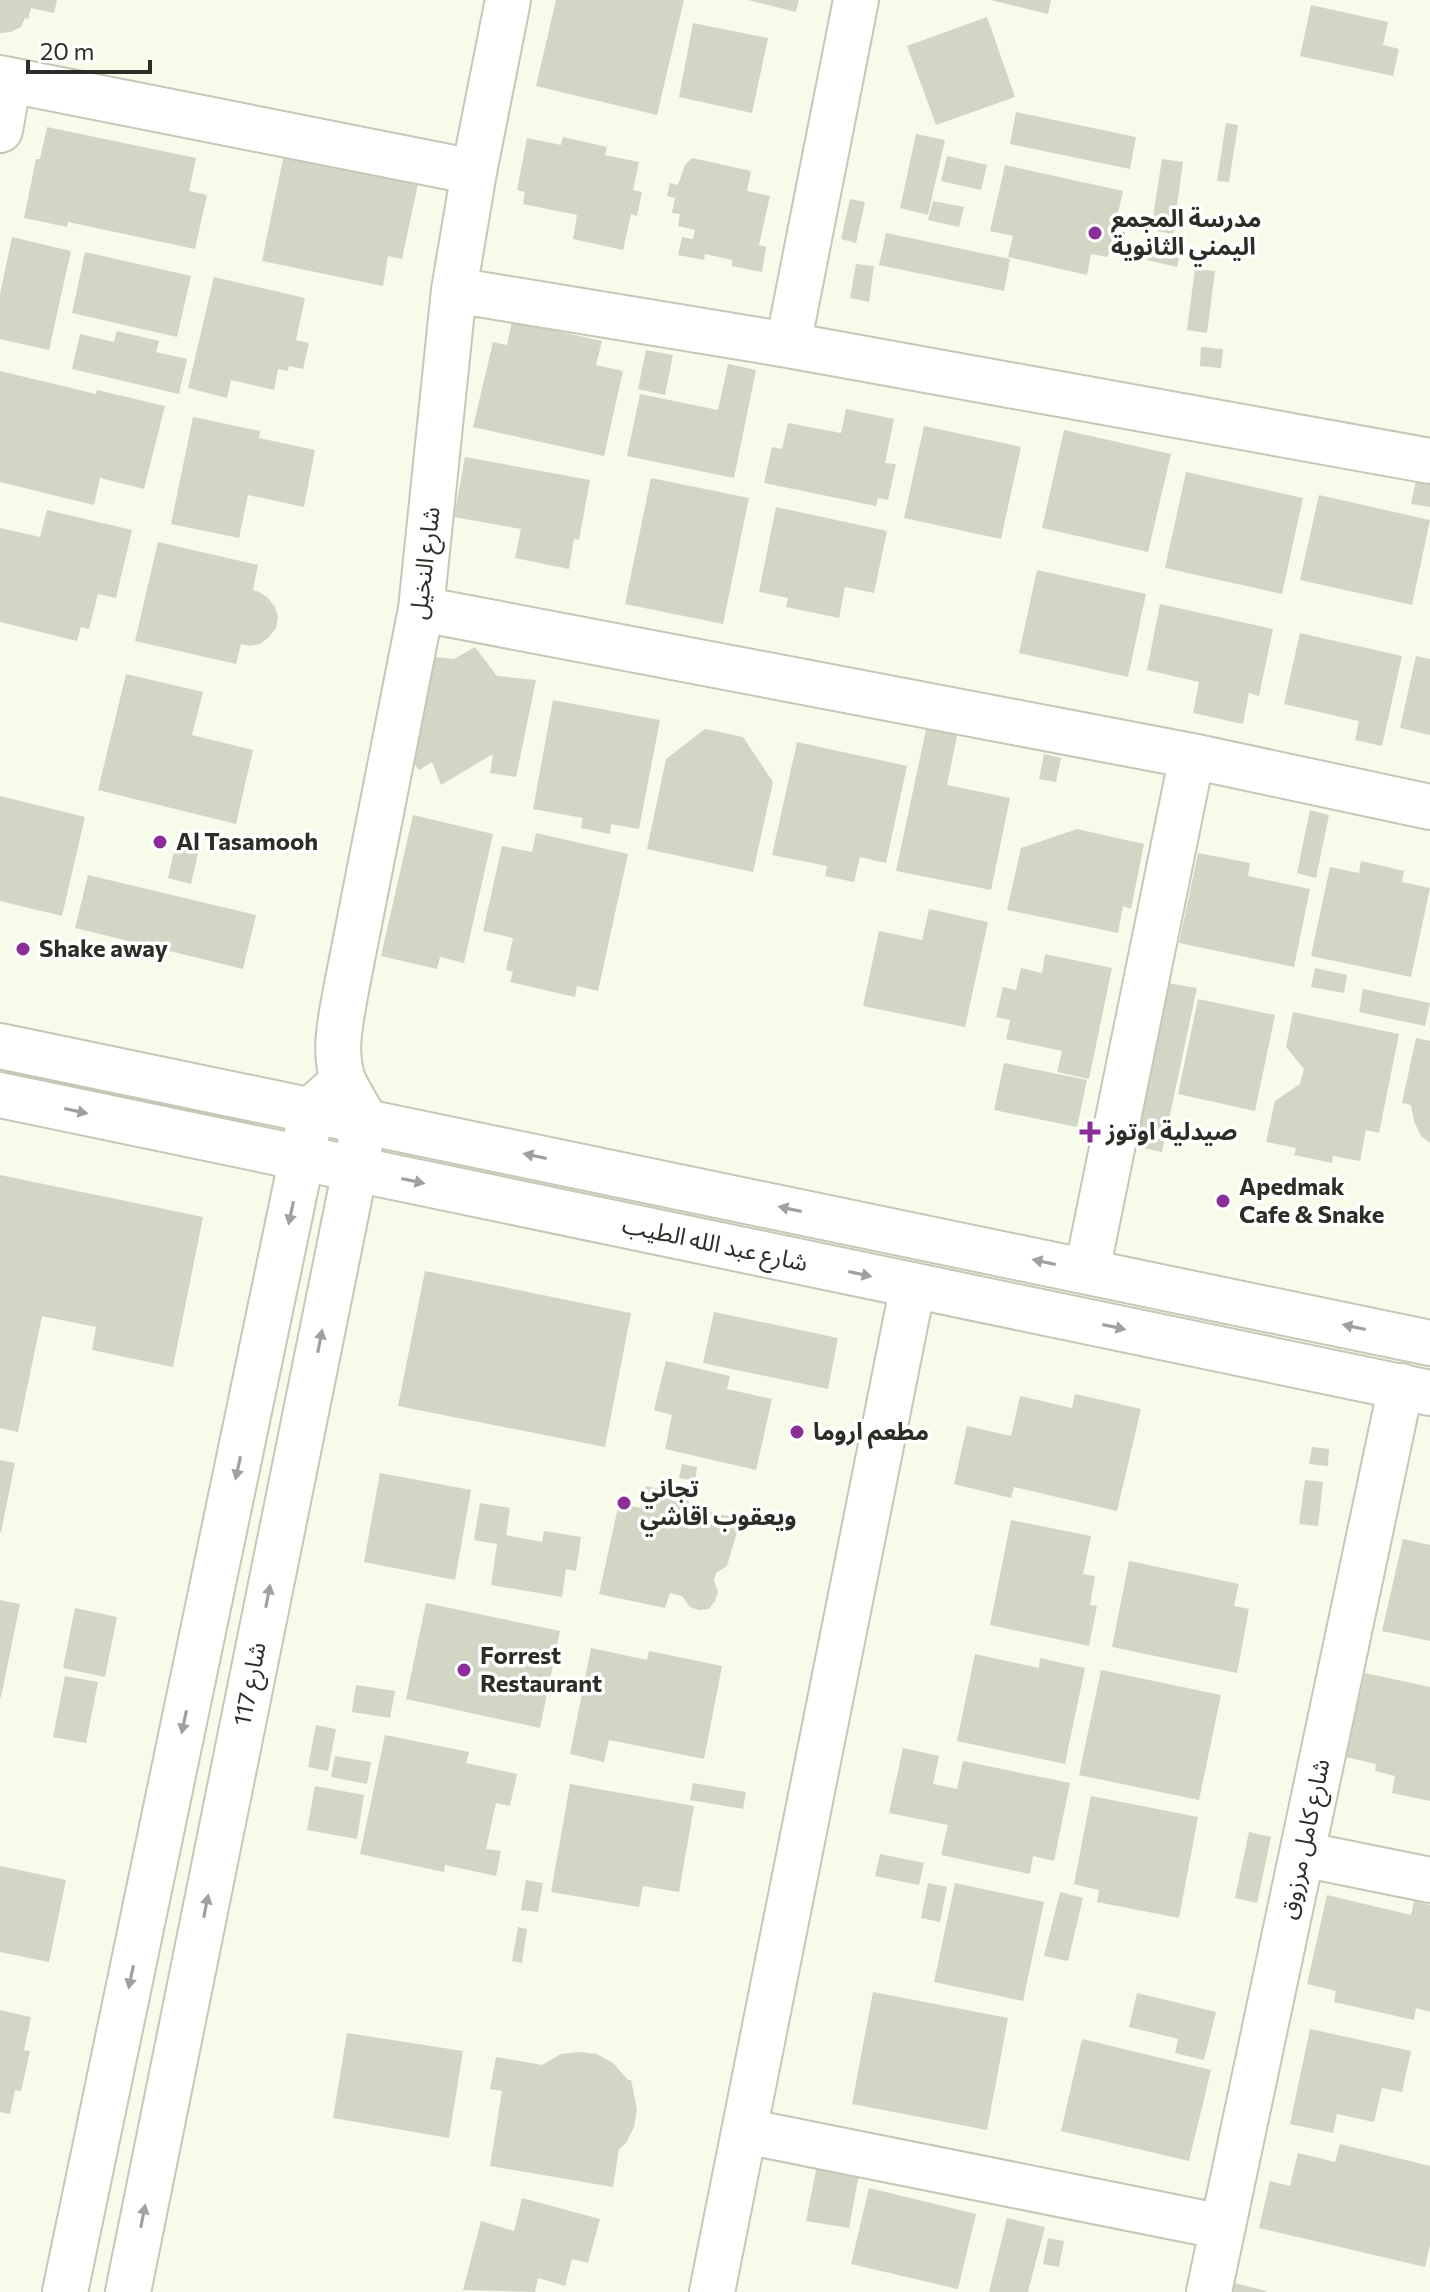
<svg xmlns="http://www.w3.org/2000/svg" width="1430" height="2292" font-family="Commissioner,'Noto Sans Arabic',sans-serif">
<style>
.building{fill:#d3d5c5}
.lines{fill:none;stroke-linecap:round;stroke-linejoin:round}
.minor-casing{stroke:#c5c7b7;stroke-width:48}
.major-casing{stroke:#c5c7b7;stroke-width:48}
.minor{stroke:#fff;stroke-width:44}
.major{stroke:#fff;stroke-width:44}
.oneway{fill:#a0a09d}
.poi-dot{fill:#8c2e98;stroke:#fff;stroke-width:3}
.labels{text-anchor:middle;stroke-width:7;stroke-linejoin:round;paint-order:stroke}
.poi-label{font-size:24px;font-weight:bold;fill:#2c2d26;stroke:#fff;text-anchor:start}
.street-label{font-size:24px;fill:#2c2d26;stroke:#fff}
</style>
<rect width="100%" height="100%" fill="#f8faea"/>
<!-- building -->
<path class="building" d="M0,0H57L54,13L31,8L28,19L25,18L21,27L11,32L0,33Z
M556,0H684L657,115L536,86Z
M748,0H799L796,12Z
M990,0H1051L1048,14Z
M1311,5L1388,22L1383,45L1399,49L1393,76L1300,56Z
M987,17L1015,97L936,125L907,46Z
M693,23L768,38L752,113L679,97Z
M1016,112L1136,137L1130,169L1010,144Z
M1226,123L1238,125L1229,182L1217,181Z
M47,127L196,158L189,191L207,195L195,249L68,222L67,227L24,218L36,159H40Z
M916,134L945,140L928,215L900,208Z
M563,137L607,147L605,155L639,162L633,190L642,192L637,216L631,214L623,250L573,239L577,215L523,204L525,192L517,190L527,138L561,145Z
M284,154L419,179L402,259L388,256L383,286L262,261Z
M947,156L987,165L981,190L941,181Z
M692,158L751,171L747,191L770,196L759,245L766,247L762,272L732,266V260L705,254L704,260L678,255L682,237L693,239L695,230L678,226L680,214L672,213L675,198L667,196L670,183L678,185L685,165Z
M1162,159L1183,162L1173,234L1151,230Z
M1005,165L1123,191L1108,257L1091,254L1087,275L1008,257L1013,236L990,231Z
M850,199L865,202L856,243L841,239Z
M933,201L964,207L959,227L928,220Z
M886,233L1010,259L1004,291L879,265Z
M12,237L71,251L49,350L0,339V294Z
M1151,240L1182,247L1177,267L1147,260Z
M85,252L191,276L177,337L72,313Z
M856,264L874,266L869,302L850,298Z
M1195,269L1215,271L1207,333L1187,330Z
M214,277L305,298L296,340L309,343L303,369L289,366L288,371L278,369L274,390L231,380L227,398L188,388Z
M512,321L602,341L596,365L623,371L604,456L473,427L493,342L507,345Z
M117,331L159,341L156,352L187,359L179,394L72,369L80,334L114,342Z
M1201,347L1223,349L1221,368L1200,366Z
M646,350L673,355L665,395L638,389Z
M728,364L756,370L734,478L627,456L640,394L718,410Z
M0,371L96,394L97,390L165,406L144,489L100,478L94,505L0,482Z
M846,409L894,419L885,463L896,464L888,500L878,498L876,506L764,483L772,447L782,449L788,423L841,433Z
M193,417L260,431L259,438L315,450L304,507L248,495L239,538L171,524Z
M924,426L1021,447L1001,539L904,518Z
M1064,430L1171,454L1148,552L1042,528Z
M465,457L590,480L579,540L574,539L569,569L515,558L521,529L454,517Z
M1419,466L1430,468V507L1411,504Z
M1186,472L1303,498L1282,594L1165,568Z
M651,478L749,498L723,624L625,604Z
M1319,495L1430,520L1412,605L1300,580Z
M776,507L887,531L874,593L845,587L839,618L786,607L788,598L759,592Z
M47,510L132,530L116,598L98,594L89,629L81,627L77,641L0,622V528L40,537Z
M158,542L258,565L253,590L259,592L268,598L275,607L278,617L276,628L269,637L260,644L250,646L241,644L236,664L135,641Z
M1037,570L1146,594L1128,677L1019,653Z
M1160,604L1273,629L1259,696L1249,693L1243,724L1193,713L1199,682L1147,670Z
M1300,633L1402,656L1382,746L1355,740L1359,721L1284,704Z
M475,647L497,676L536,680L516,777L490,773L493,754L441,785L432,762L419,770L405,753L426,656L454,659Z
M1416,656L1430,659V735L1400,728Z
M126,674L203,692L192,735L253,750L236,824L98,790Z
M553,700L660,720L639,829L611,824L610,834L581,828L583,818L533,809Z
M928,720L959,726L947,785L1010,798L991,890L896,871Z
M705,729L743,737L773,782L753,872L647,849L666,759Z
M797,742L907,766L886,863L860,857L854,882L825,876L827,866L772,855Z
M1044,754L1061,758L1056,782L1039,779Z
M0,796L85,817L62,916L0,901Z
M1310,810L1329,815L1316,878L1297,873Z
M413,815L493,834L464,963L440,957L437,969L381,956Z
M1077,829L1144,844L1131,909L1123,906L1118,933L1007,910L1021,848Z
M536,833L628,854L598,991L577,986L575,997L510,982L513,972L506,970L513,938L483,931L502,846L532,852Z
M176,843L199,849L191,884L168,878Z
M1198,853L1250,863L1248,876L1310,889L1294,967L1179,943Z
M1361,861L1404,871L1402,882L1430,888L1411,977L1311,956L1330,867L1359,873Z
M88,875L256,915L243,969L75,928Z
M929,909L988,922L965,1027L863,1006L879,931L922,940Z
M1045,954L1112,968L1089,1079L1057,1072L1062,1051L1006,1039L1010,1020L996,1017L1003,987L1016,990L1021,968L1042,973Z
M1315,968L1347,975L1344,993L1311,987Z
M1167,983L1197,988L1162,1152L1134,1146Z
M1363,989L1430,1003L1425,1026L1359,1012Z
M1198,999L1275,1015L1255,1111L1178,1094Z
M1293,1012L1399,1034L1379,1133L1366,1130L1360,1161L1333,1156L1332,1163L1294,1155L1296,1148L1266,1142L1275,1101L1300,1084L1304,1069L1286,1047Z
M1416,1038L1430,1041V1143L1421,1136L1414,1121L1411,1105L1402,1103Z
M1004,1063L1087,1080L1077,1127L994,1110Z
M0,1175L203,1217L173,1367L92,1350L96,1327L42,1316L18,1432L0,1428Z
M425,1271L631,1313L605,1447L398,1406Z
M714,1312L838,1338L828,1389L703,1363Z
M666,1361L730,1376L727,1389L772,1399L756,1470L665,1449L672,1415L654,1410Z
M1075,1394L1141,1409L1117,1511L1014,1487L1011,1498L954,1484L967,1426L1011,1436L1020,1396L1072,1408Z
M1312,1447L1329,1449L1328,1466L1309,1464Z
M0,1460L15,1463L1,1532H0Z
M682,1464L697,1467L695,1481L679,1478Z
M380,1473L471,1490L455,1580L364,1562Z
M1305,1480L1323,1482L1318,1526L1299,1524Z
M646,1486L690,1496L688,1507L741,1519L727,1566L716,1573L714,1581L718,1592L715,1601L709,1609L699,1610L690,1607L682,1596L670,1593L665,1608L599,1594L619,1503L641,1508Z
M480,1503L510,1508L506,1535L542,1542L544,1531L581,1537L576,1571L566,1569L562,1597L491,1585L497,1544L474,1540Z
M1011,1520L1091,1536L1083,1574L1095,1576L1090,1605L1097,1606L1089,1646L990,1625Z
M1403,1539L1430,1545V1641L1382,1631Z
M1129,1561L1239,1584L1234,1606L1249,1609L1237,1673L1112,1647Z
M0,1600L20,1604L1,1697H0Z
M426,1603L560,1631L540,1728L406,1699Z
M75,1608L117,1617L105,1677L63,1668Z
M591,1648L647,1660L649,1651L722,1666L704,1759L609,1740L604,1762L570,1754Z
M975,1654L1039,1668L1040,1658L1085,1668L1065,1764L957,1741Z
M1101,1670L1221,1695L1199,1800L1079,1775Z
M1365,1673L1430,1687V1801L1392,1793L1395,1776L1375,1771L1376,1764L1346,1757Z
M65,1676L98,1682L86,1743L53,1737Z
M356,1685L395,1691L390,1718L352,1712Z
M316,1725L336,1729L328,1771L308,1767Z
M385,1735L469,1752L466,1763L517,1774L510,1806L496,1803L486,1849L501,1851L496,1876L445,1865L444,1872L360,1854Z
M903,1748L939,1756L933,1784L957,1789L963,1761L1070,1783L1054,1861L1033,1856L1030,1874L941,1855L948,1825L889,1813Z
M335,1756L371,1762L367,1784L331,1777Z
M693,1783L746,1792L743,1809L690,1800Z
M570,1784L694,1806L679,1892L643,1886L639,1907L551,1892Z
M315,1786L364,1795L357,1839L307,1830Z
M1091,1796L1198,1817L1179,1918L1097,1902L1099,1890L1074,1884Z
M1249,1832L1271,1837L1257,1903L1235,1898Z
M880,1854L924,1863L919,1885L875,1876Z
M0,1866L66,1880L49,1962L0,1952Z
M526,1880L543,1883L538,1912L521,1910Z
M928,1883L947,1887L940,1922L921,1918Z
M955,1883L1044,1902L1023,2001L934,1982Z
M1060,1892L1083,1898L1068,1961L1044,1956Z
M1327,1895L1411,1915L1414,1901L1430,1905V2012L1416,2008L1414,2020L1334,2002L1336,1991L1307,1984Z
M518,1927L527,1929L522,1963L512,1961Z
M873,1992L1008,2018L987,2130L852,2104Z
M1137,1993L1216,2012L1204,2060L1175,2053L1178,2039L1129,2027Z
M0,2010L31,2017L24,2050L30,2051L21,2091L15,2090L10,2114L0,2112Z
M1310,2029L1411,2051L1402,2092L1382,2088L1374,2122L1337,2114L1333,2133L1290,2124Z
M347,2033L463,2051L449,2138L333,2118Z
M1082,2039L1211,2070L1189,2161L1061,2131Z
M579,2052L597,2054L613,2063L628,2080H631L637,2109L634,2127L626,2143L619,2149L613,2187L490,2166L502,2091L490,2089L496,2057L542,2065L561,2054Z
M1340,2144L1430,2166V2245L1425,2267L1259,2228L1270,2181L1290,2186L1298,2153L1335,2162Z
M819,2155L861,2164L849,2228L806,2221Z
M869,2188L976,2214L958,2289L851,2264Z
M522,2198L600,2219L588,2263L572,2259L565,2286L538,2278L535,2292L463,2290L481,2221L514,2231Z
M1007,2218L1045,2227L1028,2292H989Z
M1048,2238L1064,2241L1059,2267L1043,2264Z
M1230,2282L1266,2291V2292H1228Z"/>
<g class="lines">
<!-- minor casing -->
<g class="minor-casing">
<path id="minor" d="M0,78L474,172
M0,130L9,80
M454,290L788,345L1430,461
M788,345L856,0
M421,609L1192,756L1430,807
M1087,1271L1192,756
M1302,1854L1430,1880
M745,2131L1223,2227
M65,2292L312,1109L340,1084
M128,2292L365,1120C358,1107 349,1094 343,1080C333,1050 341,1019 346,990L421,609L454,290L474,172L508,0
M712,2292L913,1285
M1209,2292L1401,1386"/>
</g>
<!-- major casing -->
<g class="major-casing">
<path id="major" d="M0,1046L1430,1343
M0,1095L1430,1393"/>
</g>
<!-- minor -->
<use href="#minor" class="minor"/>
<!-- major -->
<use href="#major" class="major"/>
</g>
<!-- one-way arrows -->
<defs><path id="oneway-solid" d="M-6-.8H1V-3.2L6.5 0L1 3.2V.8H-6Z" transform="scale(2)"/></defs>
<g class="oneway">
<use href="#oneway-solid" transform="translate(76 1111) rotate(12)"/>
<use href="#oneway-solid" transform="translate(535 1156) rotate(-168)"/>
<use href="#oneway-solid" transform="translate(413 1181) rotate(12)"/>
<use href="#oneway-solid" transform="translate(790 1209) rotate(-168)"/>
<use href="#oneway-solid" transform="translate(291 1213) rotate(102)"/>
<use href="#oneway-solid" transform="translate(1044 1262) rotate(-168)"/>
<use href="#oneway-solid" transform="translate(860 1274) rotate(12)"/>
<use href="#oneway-solid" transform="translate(1114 1327) rotate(12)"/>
<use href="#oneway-solid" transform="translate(1354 1327) rotate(-168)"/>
<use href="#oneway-solid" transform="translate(320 1341) rotate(-79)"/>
<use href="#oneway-solid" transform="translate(238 1468) rotate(102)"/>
<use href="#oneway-solid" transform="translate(268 1596) rotate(-79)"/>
<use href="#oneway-solid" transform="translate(184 1722) rotate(102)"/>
<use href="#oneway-solid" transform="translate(206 1906) rotate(-79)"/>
<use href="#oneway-solid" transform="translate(131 1977) rotate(102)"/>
<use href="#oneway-solid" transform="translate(143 2216) rotate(-79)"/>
</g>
<!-- markers -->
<g class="poi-dot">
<circle cx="1095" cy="233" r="8"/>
<circle cx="160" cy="842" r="8"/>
<circle cx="23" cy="949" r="8"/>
<path d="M1086 1120h8v8h8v8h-8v8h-8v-8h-8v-8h8z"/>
<circle cx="1223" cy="1201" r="8"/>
<circle cx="797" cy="1432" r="8"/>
<circle cx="624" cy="1503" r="8"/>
<circle cx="464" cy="1670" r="8"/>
</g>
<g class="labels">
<!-- poi labels -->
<g class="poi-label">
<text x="1111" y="227">مدرسة المجمع<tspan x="1111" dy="28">اليمني الثانوية</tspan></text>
<text x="176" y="850">Al Tasamooh</text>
<text x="39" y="957">Shake away</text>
<text x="1106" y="1140">صيدلية اوتوز</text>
<text x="1239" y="1195">Apedmak<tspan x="1239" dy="28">Cafe &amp; Snake</tspan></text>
<text x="813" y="1440">مطعم اروما</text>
<text x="640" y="1497">تجاني<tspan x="640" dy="28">ويعقوب اقاشي</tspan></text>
<text x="480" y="1664">Forrest<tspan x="480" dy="28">Restaurant</tspan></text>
</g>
<!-- street labels -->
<g class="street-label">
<text transform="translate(425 563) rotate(-83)" y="8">شارع النخيل</text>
<text transform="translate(715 1244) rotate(12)" y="8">شارع عبد الله الطيب</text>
<text transform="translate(250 1684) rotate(-79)" y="8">شارع 117</text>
<text transform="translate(1305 1839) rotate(-78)" y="8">شارع كامل مرزوق</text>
</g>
</g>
<!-- scale -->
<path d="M28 60v12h122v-12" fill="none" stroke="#2c2d26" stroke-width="4"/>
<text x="40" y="60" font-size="24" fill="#2c2d26" stroke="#ffffff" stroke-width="6" paint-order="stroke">20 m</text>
</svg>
